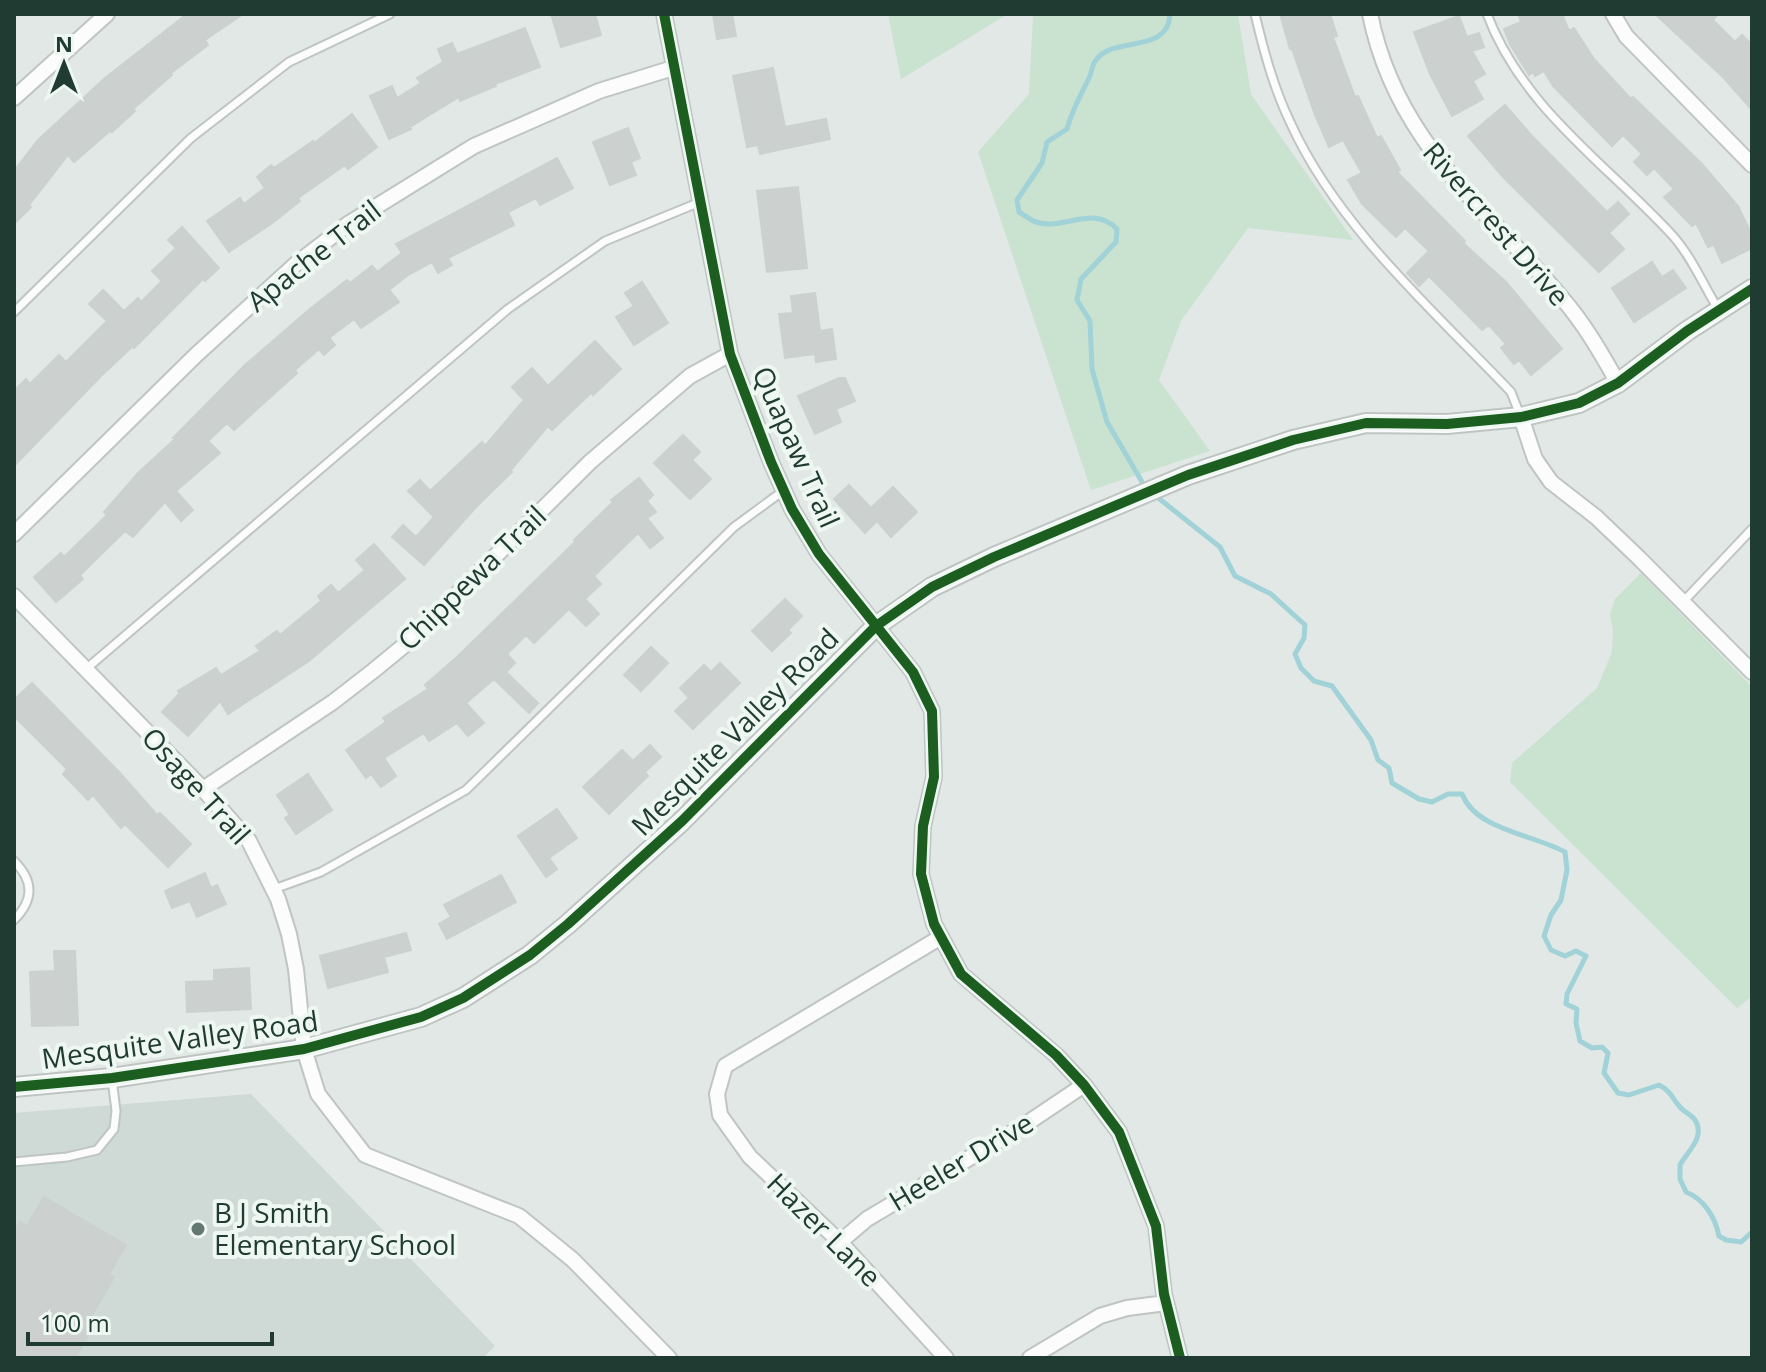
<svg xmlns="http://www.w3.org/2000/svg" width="1766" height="1372" font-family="'Open Sans',sans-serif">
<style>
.built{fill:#cfd9d5}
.green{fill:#cae2d0}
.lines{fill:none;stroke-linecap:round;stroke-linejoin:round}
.stream{stroke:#a0d2d8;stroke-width:5}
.building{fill:#ccd1cf;stroke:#cad1ce;stroke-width:2}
.service-casing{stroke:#bfc5c2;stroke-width:11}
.minor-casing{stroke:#bfc5c2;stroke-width:18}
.tertiary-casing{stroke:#bfc5c2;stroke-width:22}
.service{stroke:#fbfcfb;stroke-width:7}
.minor{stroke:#fbfcfb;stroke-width:14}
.tertiary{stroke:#fbfcfb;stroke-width:18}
.cycleway-casing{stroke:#eff7f3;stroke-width:15}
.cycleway{stroke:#1b5e20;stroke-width:10}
.poi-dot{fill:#637871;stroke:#eff7f3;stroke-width:3}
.labels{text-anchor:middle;stroke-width:8;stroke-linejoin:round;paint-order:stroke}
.street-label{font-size:28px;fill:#1f3b32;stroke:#eff7f3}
.poi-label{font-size:28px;fill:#1f3b32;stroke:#eff7f3;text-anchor:start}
</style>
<rect width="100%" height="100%" fill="#e2e8e5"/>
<!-- built -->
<path class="built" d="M251,1094L495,1346L483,1358H14V1113Z"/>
<!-- green -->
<path class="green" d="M888,14H1008L901,79Z
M1033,14H1238L1251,94L1353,240L1248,228L1181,321L1159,380L1210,451L1091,490L978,152L1029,94Z
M1641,573L1752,687V996L1737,1008L1510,782L1512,763L1597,688L1612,652L1613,630L1610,615L1615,599Z"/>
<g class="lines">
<!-- stream -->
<path class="stream" d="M1145,487L1107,422L1092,369L1090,321L1077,300L1081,279L1116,242L1117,229C1093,204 1064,231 1036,222C1030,220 1024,215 1019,212L1017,200L1042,163L1047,142L1067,129C1072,110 1081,95 1089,78C1092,73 1092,64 1096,60C1114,35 1168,55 1170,14
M1152,493L1220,547L1235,576L1271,594L1305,625L1304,638L1295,654L1301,668L1314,681L1332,686L1371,740L1378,760L1389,768L1392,783L1419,799L1432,802L1448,794H1462C1476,830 1532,834 1565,852L1567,870L1561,900L1551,915L1544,936L1551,950L1565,956L1576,951L1586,956L1567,994L1566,1004L1577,1009L1576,1023L1580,1041L1592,1048L1602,1047L1608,1053L1604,1073L1618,1093L1629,1095L1659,1085C1671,1091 1672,1098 1680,1107C1684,1112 1692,1115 1695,1120C1706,1137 1687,1152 1680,1165V1179L1686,1192C1704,1199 1715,1217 1719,1236L1726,1240L1741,1242L1752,1232"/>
</g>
<!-- building -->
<path class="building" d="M187,14H243L205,40L208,45L171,73L172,75L133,109L135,111L112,132L111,130L74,162L68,155L29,205L31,207L14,224V171L38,140L105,78Z
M551,14H595L601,35L561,47Z
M713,14H732L736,36L717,39Z
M1280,14H1330L1337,36L1333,37L1355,97L1358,96L1377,138L1381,136L1400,170L1397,172L1465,241L1463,243L1506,282L1562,349L1531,375L1519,360L1514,364L1501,348L1506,344L1489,325L1482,330L1429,276L1419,286L1407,273L1429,251L1405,228L1396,237L1362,204L1348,180L1362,173L1343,140L1329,147L1315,115L1292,49H1290Z
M1518,14H1562L1569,31L1574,28L1594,59L1631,99L1633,97L1702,164L1738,206L1752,235V248L1722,263L1714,245L1708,247L1696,223L1692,226L1664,197L1674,189L1654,168L1647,175L1634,162L1642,154L1623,135L1612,146L1553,86L1544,71L1535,76L1533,72L1529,75L1510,44L1504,29L1521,22Z
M1655,14H1718L1713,20L1735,42L1742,35L1752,45V110L1724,78Z
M1459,16L1467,37L1479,33L1484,47L1472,51L1485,74L1473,81L1483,99L1452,116L1430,74L1414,32Z
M525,28L540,67L495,84L496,86L460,101L459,97L410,127L411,129L389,139L370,96L392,86L397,98L421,83L417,78L443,62L438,49L452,43L457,54Z
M773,68L785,127L826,119L830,139L760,154L758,145L747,147L733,76Z
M1505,105L1532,136L1607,212L1618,202L1629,214L1609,233L1624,249L1599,272L1503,177L1468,136Z
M352,114L377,147L348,169L345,165L298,198L300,201L271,224L229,252L207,221L240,198L244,204L265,188L257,177L271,165L274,168L313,141L314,143Z
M628,128L640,158L631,162L636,175L610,185L593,142Z
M557,158L573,188L540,205L536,198L508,212L514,225L448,258L452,265L438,273L432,262L408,275L389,290L399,302L361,328L354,319L329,338L335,345L324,355L319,349L295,370L297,373L234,430L227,423L208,441L220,453L176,491L193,510L181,521L165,502L133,537L125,531L80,575L83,579L56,602L34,577L61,553L64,557L107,515L104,512L138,473L175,439L173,438L245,365L311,308L347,280L350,283L372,266L377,272L402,253L396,244Z
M798,187L807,268L767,272L757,191Z
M182,227L219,268L205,281L203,279L134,348L133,346L101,376L14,466V391L26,379L30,384L59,355L66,362L107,321L89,304L103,290L124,311L138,298L141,302L162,281L152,271L176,248L168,240Z
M1652,262L1662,277L1673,270L1686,288L1634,322L1612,288Z
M642,282L668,323L634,345L616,317L634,306L625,293Z
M815,293L820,331L832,329L836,359L816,362L815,354L785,358L779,314L793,313L791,296Z
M595,341L621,369L593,395L591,393L552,430L548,426L510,471L512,472L478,505L424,565L392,537L403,525L416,537L434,517L408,491L420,480L430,491L482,442L485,446L524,400L512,387L532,368L548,386Z
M839,378H845L855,401L836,409L841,422L815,434L798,396Z
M683,435L700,452L692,460L711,479L690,499L654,463Z
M639,478L653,495L647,501L656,512L647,518L663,538L650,548L638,533L594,576L601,584L585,599L599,614L586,626L569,609L534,643L526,635L507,654L515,663L506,672L538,703L529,713L494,679L466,703L484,723L468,736L457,723L429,741L424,733L384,758L396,776L381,787L371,774L366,778L346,750L386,722L383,718L428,689L425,685L458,656L575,542L574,540L613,502L611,500Z
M849,485L871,508L893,487L917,512L891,537L877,521L865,533L834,499Z
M374,544L405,579L309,661L228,714L220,701L188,736L162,712L180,693L178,691L216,668L221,675L260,651L256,646L277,631L280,635L321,601L318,596L331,585L338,593L365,570L356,560Z
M785,599L802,616L788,630L791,633L772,651L752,631Z
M651,647L668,663L641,691L624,675Z
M720,663L740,683L693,729L675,711L689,698L680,688L704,665L711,672Z
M32,683L120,773L157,815L160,813L191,844L168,867L125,824L121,828L93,795L88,800L63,774L67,769L14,716V700Z
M650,745L661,757L645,772L648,776L609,814L583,787L622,750L633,761Z
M308,774L332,810L296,834L285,818L290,815L277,795Z
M557,809L577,838L549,858L557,869L546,877L518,836Z
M205,873L211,888L217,885L226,904L197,917L190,901L172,908L165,891Z
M501,875L516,902L447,939L439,924L451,917L444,905Z
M406,933L411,950L384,957L388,972L328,988L320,956Z
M54,951H75L78,1025L32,1026L30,972L55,971Z
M249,968L251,1009L187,1012L186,982L214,981V970Z
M44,1197L126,1245L109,1274L114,1277L86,1325L92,1328L75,1358H14V1232L20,1222L27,1226Z"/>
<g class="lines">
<!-- service casing -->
<g class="service-casing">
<path id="service" d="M1255,14C1264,52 1274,89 1291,124C1338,227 1434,311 1511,392L1520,415
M1487,14C1523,109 1607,164 1673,236C1691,256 1704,286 1718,309
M14,312L191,138L289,62L390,14
M1683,602L1752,529
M86,669L508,309L605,241L700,202
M14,861C34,881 34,900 14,920
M274,889L321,872L466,790L734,527L783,491
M14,1162L67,1157L97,1150L114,1129L116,1111L112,1079"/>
</g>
<!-- minor casing -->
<g class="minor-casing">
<path id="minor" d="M664,14L730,354L771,462L792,509L819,554L913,672L932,711L934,777L923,826L921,874L934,924L961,974L1056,1055L1084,1085L1119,1132L1156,1226L1164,1294L1180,1358
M1370,14C1395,140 1483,205 1561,297C1584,323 1601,353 1618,383
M1613,14L1626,36L1752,165
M14,98L107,14
M1521,417L1535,459L1551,482L1596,517L1639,558L1752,672
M14,534L196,355L296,264L348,224L474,146L599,91L673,68
M14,596L203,789L249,841L278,899L289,934L296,969L304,1049L318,1094L365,1155L519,1216L573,1260L669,1358
M203,789L333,702L373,671L412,639L590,462L690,376L730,354
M941,937L725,1066L717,1094L720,1115L750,1157L840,1242L946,1358
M840,1242L867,1219L1023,1126L1084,1085
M1030,1358L1100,1316L1127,1308L1166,1303"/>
</g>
<!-- tertiary casing -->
<g class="tertiary-casing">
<path id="tertiary" d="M14,1087L112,1078L304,1049L421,1017L463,998L530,955L568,924L682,821L876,626L932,587L994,557L1188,475L1293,440L1366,423L1447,424L1521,417L1579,403L1618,383L1687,331L1752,289"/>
</g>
<!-- service -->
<use href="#service" class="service"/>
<!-- minor -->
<use href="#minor" class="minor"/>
<!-- tertiary -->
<use href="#tertiary" class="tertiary"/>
<!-- cycleway casing -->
<g class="cycleway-casing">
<path id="cycleway" d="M664,14L730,354L771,462L792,509L819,554L913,672L932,711L934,777L923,826L921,874L934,924L961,974L1056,1055L1084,1085L1119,1132L1156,1226L1164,1294L1180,1358
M14,1087L112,1078L304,1049L421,1017L463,998L530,955L568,924L682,821L876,626L932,587L994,557L1188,475L1293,440L1366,423L1447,424L1521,417L1579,403L1618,383L1687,331L1752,289"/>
</g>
<!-- cycleway -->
<use href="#cycleway" class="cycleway"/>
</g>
<!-- markers -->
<circle class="poi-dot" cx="198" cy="1229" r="8"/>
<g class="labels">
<!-- street labels -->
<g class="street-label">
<text transform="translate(1496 224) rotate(49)" y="10">Rivercrest Drive</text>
<text transform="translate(314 256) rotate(-38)" y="10">Apache Trail</text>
<text transform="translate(796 447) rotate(66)" y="10">Quapaw Trail</text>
<text transform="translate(472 578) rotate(-44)" y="10">Chippewa Trail</text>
<text transform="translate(735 732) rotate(-45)" y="10">Mesquite Valley Road</text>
<text transform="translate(196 786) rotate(48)" y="10">Osage Trail</text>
<text transform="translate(180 1040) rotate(-8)" y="10">Mesquite Valley Road</text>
<text transform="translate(961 1162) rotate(-31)" y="10">Heeler Drive</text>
<text transform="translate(824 1230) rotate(45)" y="10">Hazer Lane</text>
</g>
<!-- poi labels -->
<g class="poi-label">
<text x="214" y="1223">B J Smith<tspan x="214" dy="32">Elementary School</tspan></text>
</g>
</g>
<!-- border -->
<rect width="1766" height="1372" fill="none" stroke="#1f3b32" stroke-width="32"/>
<!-- north arrow -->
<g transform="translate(64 64)" stroke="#eff7f3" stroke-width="6" paint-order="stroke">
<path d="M0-6L14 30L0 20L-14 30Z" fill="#1f3b32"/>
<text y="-12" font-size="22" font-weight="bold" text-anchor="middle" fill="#1f3b32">N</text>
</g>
<!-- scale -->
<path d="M28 1332v12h244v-12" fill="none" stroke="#1f3b32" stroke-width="4"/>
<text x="40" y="1332" font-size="24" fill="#1f3b32" stroke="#eff7f3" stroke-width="6" paint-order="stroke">100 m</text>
</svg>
